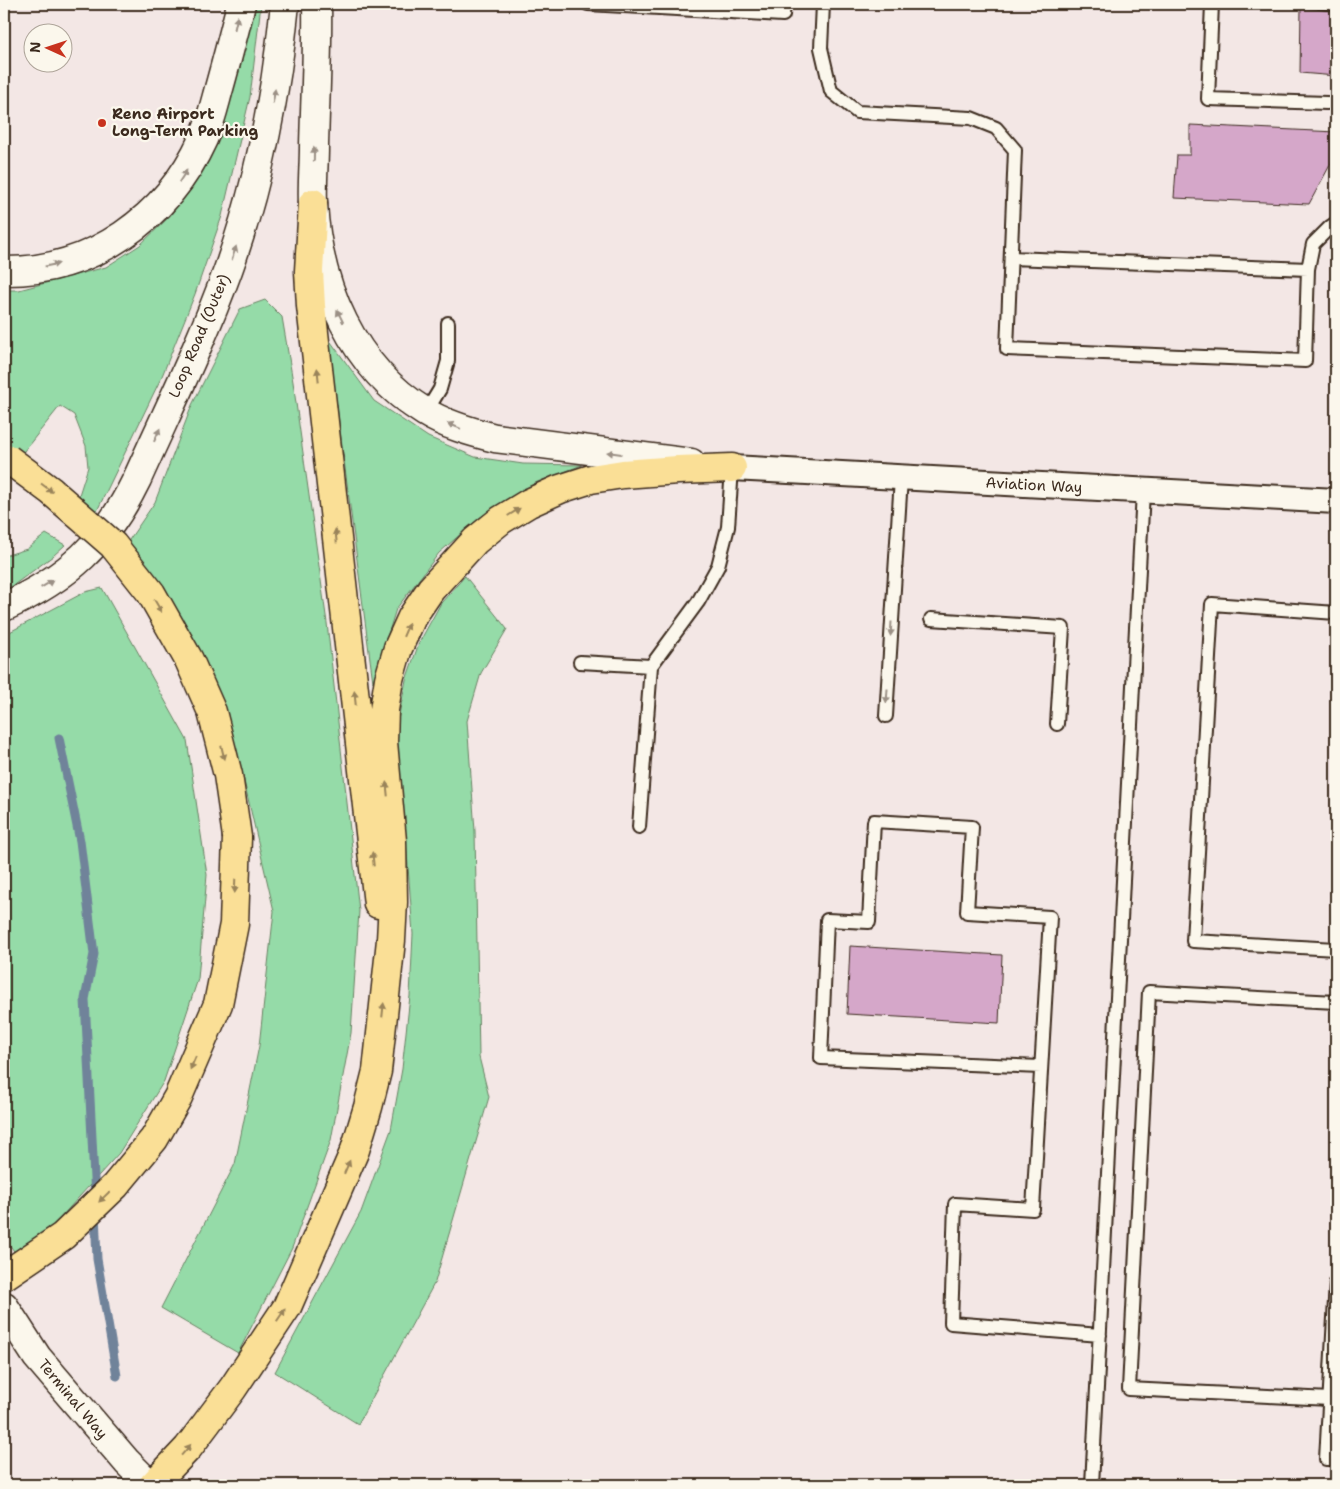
<svg xmlns="http://www.w3.org/2000/svg" width="1340" height="1489" font-family="'Shantell Sans',sans-serif">
<style>
.green{fill:#95dba8;stroke:#688263}
.lines{fill:none;stroke-linecap:round;stroke-linejoin:round}
.stream{stroke:#6f839a;stroke-width:9}
.building{fill:#d5a7c9;stroke:#3b2a1e}
.lane-casing{stroke:#3b2a1e;stroke-width:16}
.street-casing{stroke:#3b2a1e;stroke-width:28}
.secondary-casing{stroke:#3b2a1e;stroke-width:31}
.highway-casing{stroke:#3b2a1e;stroke-width:31}
.lane{stroke:#fbf7ec;stroke-width:12}
.street{stroke:#fbf7ec;stroke-width:24}
.secondary{stroke:#fbf7ec;stroke-width:28}
.highway{stroke:#fadf96;stroke-width:28}
.highway-bridge-casing{stroke:#3b2a1e;stroke-width:31;stroke-linecap:butt}
.highway-bridge{stroke:#fadf96;stroke-width:28}
.oneway{fill:#9b9085}
.oneway2{fill:#9a845a}
.poi-dot{fill:#c8321e;stroke:#fbf7ec;stroke-width:2}
.labels{text-anchor:middle;stroke-width:4.5;stroke-linejoin:round;paint-order:stroke}
.poi-label{font-size:15px;font-weight:bold;fill:#3b2a1e;stroke:#fbf7ec;text-anchor:start}
.street-label{font-size:15px;fill:#3b2a1e;stroke:#fbf7ec}
</style>
<rect width="100%" height="100%" fill="#f3e7e5"/>
<filter id="ink" filterUnits="userSpaceOnUse"><feTurbulence type="fractalNoise" baseFrequency=".02" numOctaves="2"/><feDisplacementMap in="SourceGraphic" scale="10" xChannelSelector="R" yChannelSelector="G"/><feConvolveMatrix kernelMatrix="1 2 1 2 8 2 1 2 1" color-interpolation-filters="sRGB"/></filter>
<g filter="url(#ink)">
<!-- green -->
<path class="green" d="M251,4H261L250,97L222,216L195,294L162,376L96,513L79,495L88,467L86,446L74,415L60,406L20,456L4,446V290H19L106,267L140,245L170,216L197,179L219,136Z
M265,300L282,317L293,382L327,623L359,911L351,1033L331,1140L292,1248L238,1353L161,1308L235,1164L259,1046L274,911L241,768L223,702L196,644L127,543L155,502L192,405L240,309Z
M328,338L374,401L428,437L475,457L523,464L582,465L535,483L479,518L439,553L396,609L373,682Z
M46,534L65,545L53,556L11,587L4,590V556L27,549Z
M465,576L507,629L481,673L467,721L475,831L479,1057L489,1097L435,1282L358,1424L275,1372L361,1212L391,1130L402,1069L410,996L413,934L406,839L396,765L398,720L406,680L419,643L441,603Z
M102,588L187,740L207,875L198,979L164,1081L119,1153L50,1229L16,1254L4,1237V635L85,592Z"/>
<g class="lines">
<!-- stream -->
<path class="stream" d="M59,738L80,841L94,954L85,999L95,1198
M95,1213L97,1259L117,1376"/>
</g>
<!-- building -->
<path class="building" d="M1318,4H1336V11L1318,9Z
M1301,8L1336,11V76L1300,73Z
M1190,125L1336,132V154L1309,204L1174,198L1177,155H1190Z
M850,946L1002,955L999,1023L847,1014Z"/>
<g class="lines">
<!-- lane casing -->
<g class="lane-casing">
<path id="lane" d="M588,4L783,15L784,4
M823,4L821,48L831,91L857,112L971,118L996,128L1015,150L1007,349L1305,361L1308,269L1011,258
M1212,4L1208,99L1327,103
M1308,269L1313,244L1330,227L1336,223
M426,412L440,389L448,361V323
M1336,613L1212,604L1193,941L1336,949
M931,619L1063,628L1057,724
M580,662L651,666
M886,716L901,478
M639,827L651,666L698,602L718,566L728,527L732,468
M1041,1067L821,1058L827,920L869,922L874,821L972,827L967,912L1050,917L1033,1209L955,1204L951,1323L1100,1335
M1336,1282L1326,1459H1336
M1330,1399L1129,1389L1149,992L1336,1002
M1092,1485L1143,491"/>
</g>
<!-- street casing -->
<g class="street-casing">
<path id="street" d="M732,468L1336,501"/>
</g>
<!-- secondary casing -->
<g class="secondary-casing">
<path id="secondary" d="M317,4C318,52 315,100 314,147C314,166 312,185 313,204C318,286 352,367 425,412C446,425 471,432 495,438L691,463
M4,271C92,272 167,218 203,139C210,124 214,107 218,92C226,63 234,33 241,4
M4,607C68,578 106,543 137,479C168,410 202,342 228,270C259,184 276,95 285,4
M4,1306L37,1357L127,1462L150,1485"/>
</g>
<!-- highway casing -->
<g class="highway-casing">
<path id="highway" d="M313,203L309,271L311,306L378,904
M4,1276L63,1236L115,1186L154,1139L178,1097L218,1004L234,924L237,837
M153,1485L188,1448L233,1388L287,1307L355,1150L368,1107L377,1071L391,940L393,902L392,841L383,742L384,710L389,679L398,648L412,617L431,589L475,541L501,520L529,503L560,489L591,479L623,474L678,470L732,468"/>
</g>
<!-- lane -->
<use href="#lane" class="lane"/>
<!-- street -->
<use href="#street" class="street"/>
<!-- secondary -->
<use href="#secondary" class="secondary"/>
<!-- highway -->
<use href="#highway" class="highway"/>
<!-- highway-bridge casing -->
<g class="highway-bridge-casing">
<path id="highway-bridge" d="M8,459L51,491L113,545L151,593L189,660L212,712L228,775L237,837"/>
</g>
<!-- highway-bridge -->
<use href="#highway-bridge" class="highway-bridge"/>
</g>
<!-- one-way arrows -->
<defs><path id="oneway-solid" d="M-6-.8H1V-3.2L6.5 0L1 3.2V.8H-6Z" transform="scale(1.25)"/></defs>
<g class="oneway">
<use href="#oneway-solid" transform="translate(236 23) rotate(-77)"/>
<use href="#oneway-solid" transform="translate(274 96) rotate(-81)"/>
<use href="#oneway-solid" transform="translate(314 154) rotate(-89)"/>
<use href="#oneway-solid" transform="translate(183 176) rotate(-57)"/>
<use href="#oneway-solid" transform="translate(234 253) rotate(-72)"/>
<use href="#oneway-solid" transform="translate(52 265) rotate(-12)"/>
<use href="#oneway-solid" transform="translate(340 316) rotate(-116)"/>
<use href="#oneway-solid" transform="translate(454 426) rotate(-157)"/>
<use href="#oneway-solid" transform="translate(157 435) rotate(-66)"/>
<use href="#oneway-solid" transform="translate(614 453) rotate(-173)"/>
<use href="#oneway-solid" transform="translate(47 584) rotate(-31)"/>
<use href="#oneway-solid" transform="translate(891 629) rotate(94)"/>
<use href="#oneway-solid" transform="translate(887 696) rotate(94)"/>
</g>
<g class="oneway2">
<use href="#oneway-solid" transform="translate(318 375) rotate(-96)"/>
<use href="#oneway-solid" transform="translate(47 488) rotate(37)"/>
<use href="#oneway-solid" transform="translate(514 512) rotate(-32)"/>
<use href="#oneway-solid" transform="translate(336 536) rotate(-96)"/>
<use href="#oneway-solid" transform="translate(158 606) rotate(60)"/>
<use href="#oneway-solid" transform="translate(406 630) rotate(-67)"/>
<use href="#oneway-solid" transform="translate(355 698) rotate(-96)"/>
<use href="#oneway-solid" transform="translate(223 753) rotate(76)"/>
<use href="#oneway-solid" transform="translate(387 789) rotate(-96)"/>
<use href="#oneway-solid" transform="translate(373 859) rotate(-96)"/>
<use href="#oneway-solid" transform="translate(235 886) rotate(92)"/>
<use href="#oneway-solid" transform="translate(383 1010) rotate(-84)"/>
<use href="#oneway-solid" transform="translate(193 1063) rotate(113)"/>
<use href="#oneway-solid" transform="translate(347 1167) rotate(-67)"/>
<use href="#oneway-solid" transform="translate(104 1197) rotate(136)"/>
<use href="#oneway-solid" transform="translate(281 1315) rotate(-56)"/>
<use href="#oneway-solid" transform="translate(186 1450) rotate(-49)"/>
</g>
</g>
<!-- markers -->
<circle class="poi-dot" cx="102" cy="123" r="5"/>
<g class="labels">
<!-- poi labels -->
<g class="poi-label">
<text x="112" y="119">Reno Airport<tspan x="112" dy="17">Long-Term Parking</tspan></text>
</g>
<!-- street labels -->
<g class="street-label">
<text transform="translate(199 336) rotate(-67)" y="5">Loop Road (Outer)</text>
<text transform="translate(1034 485) rotate(3)" y="5">Aviation Way</text>
<text transform="translate(73 1399) rotate(50)" y="5">Terminal Way</text>
</g>
</g>
<!-- margin -->
<rect width="1340" height="1489" fill="none" stroke="#fbf7ec" stroke-width="20"/>
<rect x="10" y="10" width="1320" height="1469" fill="none" stroke="#3b2a1e" stroke-width="2" filter="url(#ink)"/>
<!-- north arrow -->
<g transform="translate(48 48) rotate(273)"><circle r="24" fill="#fbf7ec" stroke="#aea59a"/>
<path d="M0-4L9 19L0 12L-9 19Z" fill="#c8321e"/>
<text y="-8" font-size="14" font-weight="bold" text-anchor="middle" fill="#3b2a1e">N</text>
</g>
</svg>
